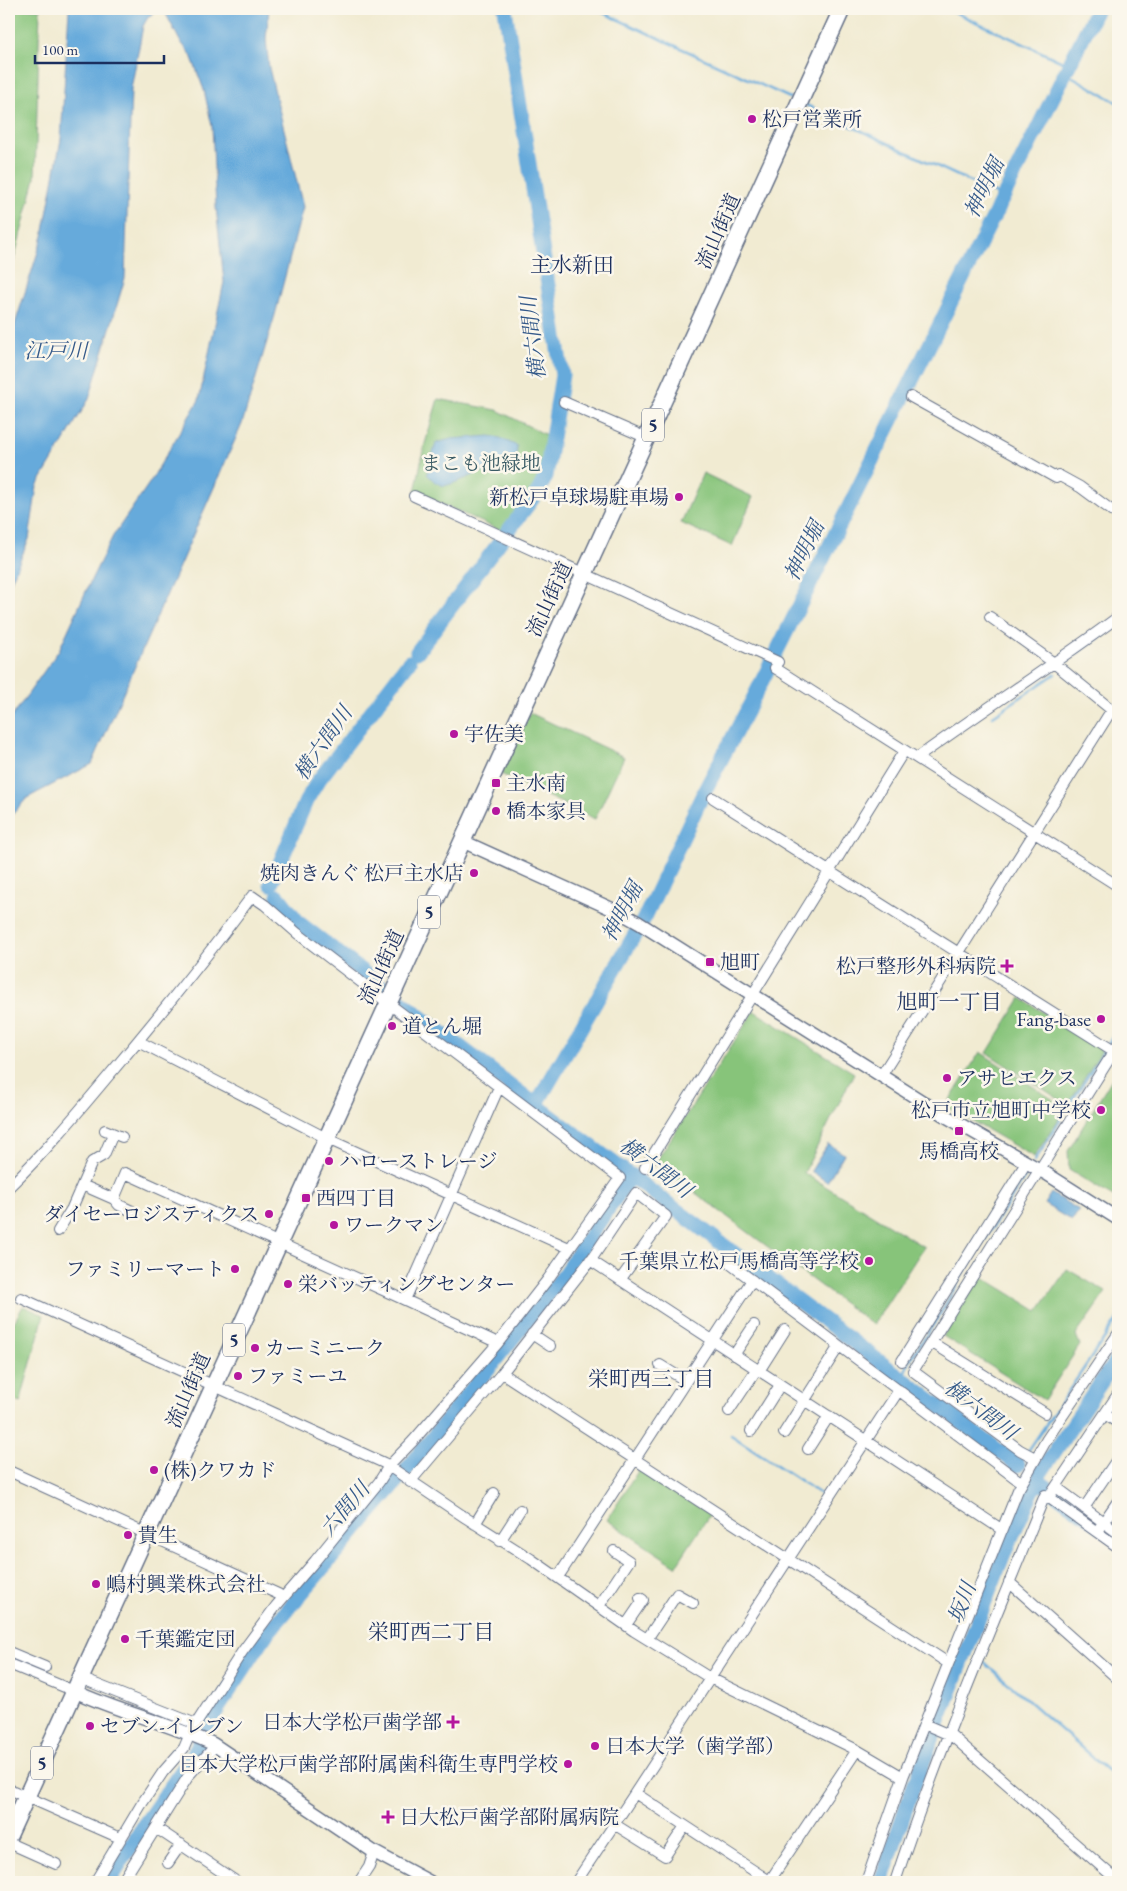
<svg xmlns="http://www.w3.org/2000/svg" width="1127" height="1891" font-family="'EB Garamond','Noto Serif JP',serif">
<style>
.green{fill:#87c47a;stroke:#517a6c}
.water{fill:#66aadb;stroke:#406c9c}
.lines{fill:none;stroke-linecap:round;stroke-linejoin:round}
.stream{stroke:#66aadb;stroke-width:2.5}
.river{stroke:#66aadb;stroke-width:15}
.minor-casing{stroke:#667187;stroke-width:12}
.tertiary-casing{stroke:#667187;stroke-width:15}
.primary-casing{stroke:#667187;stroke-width:19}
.minor{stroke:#fff;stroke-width:10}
.tertiary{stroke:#fff;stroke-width:12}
.primary{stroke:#fff;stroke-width:16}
.poi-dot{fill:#b5179e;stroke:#fbf7ec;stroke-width:2}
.labels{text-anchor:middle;stroke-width:5;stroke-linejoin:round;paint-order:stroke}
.shield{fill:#fbf7ec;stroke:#5e6b89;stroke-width:1}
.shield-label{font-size:19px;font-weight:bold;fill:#1b2f5e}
.poi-label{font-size:20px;fill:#1b2f5e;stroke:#fbf7ec;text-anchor:start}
.street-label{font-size:20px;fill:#1b2f5e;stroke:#fbf7ec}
.park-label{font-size:20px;fill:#3b5c66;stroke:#fbf7ec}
.water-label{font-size:21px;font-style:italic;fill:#355a8a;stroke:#fbf7ec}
.neighbourhood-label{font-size:21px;fill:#1b2f5e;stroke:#fbf7ec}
</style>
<rect width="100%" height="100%" fill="#fbf7ec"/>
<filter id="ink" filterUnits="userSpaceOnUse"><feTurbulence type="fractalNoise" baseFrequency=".02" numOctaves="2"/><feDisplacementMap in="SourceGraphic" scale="10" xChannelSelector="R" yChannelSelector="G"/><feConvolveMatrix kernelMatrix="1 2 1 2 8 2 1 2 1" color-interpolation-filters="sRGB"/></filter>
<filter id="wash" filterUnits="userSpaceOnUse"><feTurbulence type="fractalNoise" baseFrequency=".0096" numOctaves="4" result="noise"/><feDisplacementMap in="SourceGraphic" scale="20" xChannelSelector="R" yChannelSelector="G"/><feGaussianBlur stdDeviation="1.12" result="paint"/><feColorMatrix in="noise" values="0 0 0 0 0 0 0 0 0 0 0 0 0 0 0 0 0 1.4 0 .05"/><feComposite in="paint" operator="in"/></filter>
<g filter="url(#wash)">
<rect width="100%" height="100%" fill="#f1ebd2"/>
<!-- green -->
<path class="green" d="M9,9H40L35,178L10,276Z
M438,399L497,410L548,436L546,466L538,488L504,532L415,492L424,447Z
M703,473L753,497L732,546L681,523Z
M530,713L624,757L595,819L501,774Z
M1021,998L1102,1050L1068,1105L987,1053Z
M754,1011L854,1073L804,1173L924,1247L873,1325L655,1163Z
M980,1052L1066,1108L1034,1157L946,1106Z
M1118,1069V1200L1069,1170L1068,1151Z
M1067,1269L1106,1292L1076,1335L1080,1345L1044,1400L943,1336L981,1276L1038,1311Z
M23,1306L44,1315L20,1403L9,1399V1331Z
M640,1468L710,1514L676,1566L607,1520Z"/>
<!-- water -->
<path class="water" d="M69,9H269L266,39L269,68L303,207L275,315L242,424L92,764L27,798L9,818V721L59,650L93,576L113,536L150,482L199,400L224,282L216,207L212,126L204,90L191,55L180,41L166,14L159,11L153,13L147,19L143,26L131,89L125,278L89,399L37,486L29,539L9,586V343L43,236L61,139Z
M490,436L500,438L517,446L516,459C507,464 499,465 489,469C474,474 460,482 444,486L435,482L427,474L436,443L451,439Z
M828,1144L844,1154L827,1182L811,1171Z
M1051,1193L1079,1210L1072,1221L1044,1204Z"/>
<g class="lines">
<!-- stream -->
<path class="stream" d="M595,9L790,98
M948,9L1069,65
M1073,77L1118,103
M806,105L1003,197
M1065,662L1118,624
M993,716L1055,674
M1108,1044L1118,1028
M1034,1162L1105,1049
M902,1378L910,1360L939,1316L964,1272L1030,1169
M731,1435L825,1497
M1028,1451L1118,1318
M1018,1465L1025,1456
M983,1661L1118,1780"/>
<!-- river -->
<path class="river" d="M417,652L539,490L546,476L562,375L505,9
M271,884L306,801L318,781L409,662
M278,896L299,923L536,1105L1018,1465
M536,1105L645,917L704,792L752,701L1097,9
M1037,1480L1118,1539
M109,1882L144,1825L196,1750L210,1721L266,1635L394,1485L560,1280L631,1175
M881,1882L910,1796L1003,1556L1041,1472L1118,1357"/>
</g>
</g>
<g filter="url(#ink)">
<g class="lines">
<!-- minor casing -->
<g class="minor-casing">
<path id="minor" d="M911,397L1056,478
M564,402L647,438
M1058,475L1080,487L1118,515
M414,496L778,662
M990,617L1054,663L1118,715
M775,668L1118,886
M917,758C983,710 1052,666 1118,617
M713,798L1114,1051
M138,1041L332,1141L569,1248
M881,1076L1111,711
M105,1130L122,1137
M645,1168L904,751
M82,1185L92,1162L104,1155L113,1134
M9,1187C43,1154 74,1117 105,1080C156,1020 205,959 252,896L265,905L297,933L396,1009L620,1178L548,1279L498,1343L413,1441L389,1466L379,1482L315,1561L276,1606L242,1652L196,1724L80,1678
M114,1199L119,1205L132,1211
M58,1231L72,1208L82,1185L114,1199L125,1173L405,1300L499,1087
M590,1260L1001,1529
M729,1263L1022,1483
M21,1298L384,1463L466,1518L531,1559L634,1631L710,1678L857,1750L903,1777
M405,1300L498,1343
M532,1334L550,1346
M931,1342L1045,1413
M734,1355L754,1325
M902,1361L1026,1163
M660,1365L686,1381
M759,1371L785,1330
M502,1373L948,1663
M729,1411L757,1369
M1105,1414L1118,1423
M751,1431L780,1385
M784,1433L839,1346
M808,1449L829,1416
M1035,1458L1020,1450L913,1371L1118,1045
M9,1471L278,1594L283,1598
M410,1482L502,1373L593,1257L636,1193L666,1216L620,1280
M1056,1487L1118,1533
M1049,1497L1118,1394
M1084,1508L1118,1458
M475,1524L494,1493
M1100,1527L1118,1501
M500,1541L520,1510
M558,1577L752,1280
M1009,1582L1118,1679
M599,1606L629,1561L614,1551
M626,1625L643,1600L640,1598
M647,1639L677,1594L693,1603
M9,1652L45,1667
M9,1664L74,1691
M924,1724L952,1736L1118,1881
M9,1789L120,1838
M635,1793L899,1390
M614,1824L665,1856L685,1826
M156,1828L237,1882
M9,1843L56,1864
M168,1863L181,1844
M95,1882L141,1805L163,1772L184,1748L192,1729
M122,1882L189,1775L215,1746
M359,1882L369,1867L374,1852
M576,1882L635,1793L771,1882
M769,1882L857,1750
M866,1882L903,1777L1018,1490L1047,1439L1118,1334
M895,1882C938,1751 993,1624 1045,1495L1118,1547"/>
</g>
<!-- tertiary casing -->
<g class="tertiary-casing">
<path id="tertiary" d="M462,841L623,914L639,923L942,1114L1047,1174L1118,1219
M74,1691C119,1712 168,1723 213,1744L374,1852L430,1882"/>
</g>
<!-- primary casing -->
<g class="primary-casing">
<path id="primary" d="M9,1835L842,9"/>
</g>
<!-- minor -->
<use href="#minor" class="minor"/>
<!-- tertiary -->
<use href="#tertiary" class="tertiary"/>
<!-- primary -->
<use href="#primary" class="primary"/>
</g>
</g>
<!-- markers -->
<g class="poi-dot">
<circle cx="752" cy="119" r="5"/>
<circle cx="679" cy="497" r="5"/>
<circle cx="454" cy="734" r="5"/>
<rect x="491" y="778" width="10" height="10" rx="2.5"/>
<circle cx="496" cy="811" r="5"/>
<circle cx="474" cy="873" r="5"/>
<rect x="705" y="957" width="10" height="10" rx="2.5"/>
<path d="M1004.5 958.5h5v5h5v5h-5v5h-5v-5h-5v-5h5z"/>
<circle cx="1101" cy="1019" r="5"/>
<circle cx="392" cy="1026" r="5"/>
<circle cx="947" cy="1078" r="5"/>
<circle cx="1101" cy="1110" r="5"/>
<rect x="954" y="1126" width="10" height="10" rx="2.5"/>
<circle cx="329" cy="1161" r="5"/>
<rect x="301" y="1193" width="10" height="10" rx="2.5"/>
<circle cx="269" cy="1214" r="5"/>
<circle cx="334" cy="1225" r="5"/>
<circle cx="869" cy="1261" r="5"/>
<circle cx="235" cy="1269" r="5"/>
<circle cx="288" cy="1284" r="5"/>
<circle cx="255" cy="1348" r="5"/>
<circle cx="238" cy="1376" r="5"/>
<circle cx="154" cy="1470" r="5"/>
<circle cx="128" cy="1535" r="5"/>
<circle cx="96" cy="1584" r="5"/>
<circle cx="125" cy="1639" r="5"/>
<path d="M450.5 1714.5h5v5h5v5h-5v5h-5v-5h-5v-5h5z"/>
<circle cx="90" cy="1726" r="5"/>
<circle cx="595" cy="1746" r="5"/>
<circle cx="568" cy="1764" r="5"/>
<path d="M385.5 1809.5h5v5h5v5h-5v5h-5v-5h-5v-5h5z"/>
</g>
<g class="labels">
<!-- shield labels -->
<g class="shield">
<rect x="642" y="408.5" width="22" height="33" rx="4"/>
<rect x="418" y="895.5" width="22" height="33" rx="4"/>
<rect x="223" y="1323.5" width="22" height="33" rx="4"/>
<rect x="31" y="1746.5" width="22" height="33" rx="4"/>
</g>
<g class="shield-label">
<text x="653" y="432">5</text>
<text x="429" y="919">5</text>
<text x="234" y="1347">5</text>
<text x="42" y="1770">5</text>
</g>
<!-- poi labels -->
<g class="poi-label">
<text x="762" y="126">松戸営業所</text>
<text x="669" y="504" text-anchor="end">新松戸卓球場駐車場</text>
<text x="464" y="741">宇佐美</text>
<text x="506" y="790">主水南</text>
<text x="506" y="818">橋本家具</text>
<text x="464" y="880" text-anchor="end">焼肉きんぐ 松戸主水店</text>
<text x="720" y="969">旭町</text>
<text x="996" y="973" text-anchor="end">松戸整形外科病院</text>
<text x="1091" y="1026" text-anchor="end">Fang-base</text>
<text x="402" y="1033">道とん堀</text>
<text x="957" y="1085">アサヒエクス</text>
<text x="1091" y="1117" text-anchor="end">松戸市立旭町中学校</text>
<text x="959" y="1158" text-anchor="middle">馬橋高校</text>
<text x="339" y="1168">ハローストレージ</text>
<text x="316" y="1205">西四丁目</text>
<text x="259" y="1221" text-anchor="end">ダイセーロジスティクス</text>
<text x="344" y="1232">ワークマン</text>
<text x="859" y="1268" text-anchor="end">千葉県立松戸馬橋高等学校</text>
<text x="225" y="1276" text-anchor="end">ファミリーマート</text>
<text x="298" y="1291">栄バッティングセンター</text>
<text x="265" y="1355">カーミニーク</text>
<text x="248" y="1383">ファミーユ</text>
<text x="164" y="1477">(株)クワカド</text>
<text x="138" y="1542">貴生</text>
<text x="106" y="1591">嶋村興業株式会社</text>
<text x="135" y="1646">千葉鑑定団</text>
<text x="442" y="1729" text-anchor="end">日本大学松戸歯学部</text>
<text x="100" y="1733">セブン-イレブン</text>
<text x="605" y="1753">日本大学（歯学部）</text>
<text x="558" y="1771" text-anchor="end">日本大学松戸歯学部附属歯科衛生専門学校</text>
<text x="399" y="1824">日大松戸歯学部附属病院</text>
</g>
<!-- street labels -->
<g class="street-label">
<text transform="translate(718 231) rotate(-66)" y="7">流山街道</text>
<text transform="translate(549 599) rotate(-65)" y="7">流山街道</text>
<text transform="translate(381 967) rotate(-65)" y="7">流山街道</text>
<text transform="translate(188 1390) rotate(-66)" y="7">流山街道</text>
</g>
<!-- park labels -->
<g class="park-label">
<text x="481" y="470">まこも池緑地</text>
</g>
<!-- water labels -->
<g class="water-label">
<text transform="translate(984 188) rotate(-64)" y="7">神明堀</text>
<text transform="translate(533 338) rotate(-97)" y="7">横六間川</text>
<text x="56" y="358">江戸川</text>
<text transform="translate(804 551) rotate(-64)" y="7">神明堀</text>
<text transform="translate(323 743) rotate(-55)" y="7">横六間川</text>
<text transform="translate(622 912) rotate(-62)" y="7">神明堀</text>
<text transform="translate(656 1168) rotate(37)" y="7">横六間川</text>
<text transform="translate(981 1410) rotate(37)" y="7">横六間川</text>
<text transform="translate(345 1509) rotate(-50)" y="7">六間川</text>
<text transform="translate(962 1603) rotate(-69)" y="7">坂川</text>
</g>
<!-- neighbourhood labels -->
<g class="neighbourhood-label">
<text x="572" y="272">主水新田</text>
<text x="949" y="1009">旭町一丁目</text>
<text x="651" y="1386">栄町西三丁目</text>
<text x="431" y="1639">栄町西二丁目</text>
</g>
</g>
<!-- margin -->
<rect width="1127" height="1891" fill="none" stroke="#fbf7ec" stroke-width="30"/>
<!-- scale -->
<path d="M35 55v8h129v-8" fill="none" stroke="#1b2f5e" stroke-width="2.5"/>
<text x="42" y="55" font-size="15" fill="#1b2f5e" stroke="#fbf7ec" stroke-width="4" paint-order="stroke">100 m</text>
</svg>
